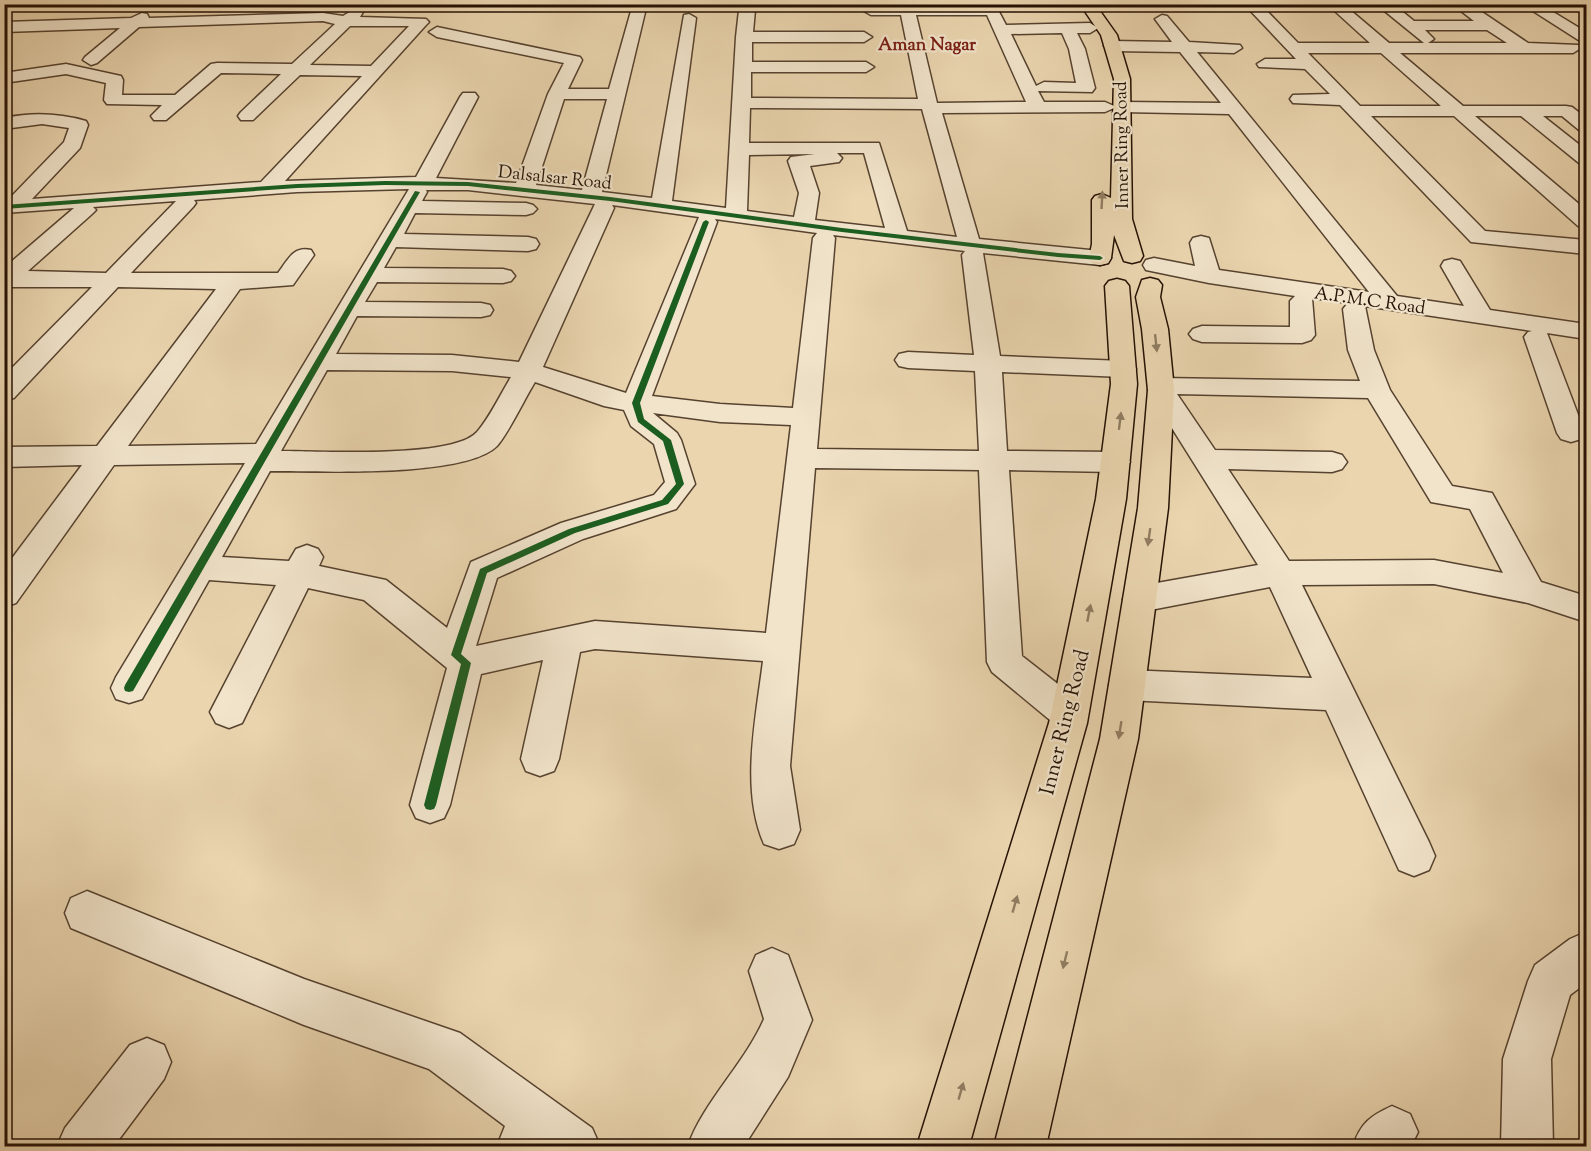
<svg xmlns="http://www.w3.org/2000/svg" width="1591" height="1151" font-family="'Sorts Mill Goudy',serif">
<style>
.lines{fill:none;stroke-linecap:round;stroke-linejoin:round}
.minor-casing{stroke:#56422f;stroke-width:3}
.major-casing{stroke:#251104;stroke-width:3}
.minor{fill:#f1e4cb;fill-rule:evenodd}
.major{fill:#ead5af;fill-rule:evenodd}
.cycleway-casing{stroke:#f1e4cb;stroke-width:4}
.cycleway{fill:#1b5e20;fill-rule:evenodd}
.oneway{fill:#917d62}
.labels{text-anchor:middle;stroke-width:4.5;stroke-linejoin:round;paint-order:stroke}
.far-neighbourhood-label{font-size:18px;font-weight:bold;fill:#7a1f14;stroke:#f1e4cb}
.far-street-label{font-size:18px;fill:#251104;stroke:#f1e4cb}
.street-label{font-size:21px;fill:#251104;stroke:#f1e4cb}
</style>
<rect width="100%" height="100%" fill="#ead5af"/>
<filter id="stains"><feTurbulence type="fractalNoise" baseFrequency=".00333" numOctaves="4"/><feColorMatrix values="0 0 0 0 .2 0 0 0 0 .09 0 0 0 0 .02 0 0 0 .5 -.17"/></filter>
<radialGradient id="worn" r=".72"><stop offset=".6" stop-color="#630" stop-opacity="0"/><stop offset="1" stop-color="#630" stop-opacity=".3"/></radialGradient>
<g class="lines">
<!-- minor casing -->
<g class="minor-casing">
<path id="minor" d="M633,4H647L602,192L652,198L684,15L689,14L696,18L672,201L726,208L736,37L739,10L744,4H862L860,8L855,9L755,10L753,32H864L872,37L864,42H752V62H866L874,67L866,72H751V98L918,99L901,15H871L864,11L866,8L907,6L992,7L997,8L1006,25L1090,23L1098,28L1090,33H1077L1085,49L1095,88L1092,92L1038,91L1044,102H1105L1114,106L1122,102L1221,103L1180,52L1112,51L1104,46L1112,41L1172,42L1155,19L1162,15L1167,16L1189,42L1240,45L1242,48L1234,53L1197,52L1397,296L1464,306L1441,266L1444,261L1452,259L1460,261L1490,310L1586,324V339L1547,333L1585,433L1581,439L1571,442L1561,439L1557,433L1524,337L1528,332L1532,331L1365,306L1374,350L1390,390L1452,486L1492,493L1541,582L1586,596V622L1528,603L1434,584L1302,585L1429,842L1435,856L1429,870L1414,876L1399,870L1326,710L1127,700L1114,696L1109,685L1114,674L1127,670L1312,678L1270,587L1140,612L1128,608L1123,599L1128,590L1140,586L1258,565L1148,390L1152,380L1161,378L1360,381L1348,350L1343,309L1348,303L1312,298L1315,335L1311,340L1302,343L1202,342L1193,339L1189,334L1193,329L1202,326L1290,327V301L1295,296L1209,283L1146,270L1143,265L1146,260L1154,258L1195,266L1190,243L1193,238L1201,236L1209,238L1219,270L1369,292L1229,114L1122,112L1114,108L1105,112L942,113L979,239L1100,251L1108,253L1111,258L1108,263L1100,265L983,253L1000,356L1123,361L1132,363L1136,369L1132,375L1123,377L1002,372L1007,451L1115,452L1125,455L1130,462L1125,469L1115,472L1009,470L1022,656L1082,703L1088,714L1082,725L1069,730L1056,725L992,672L987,662L979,470L815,468L790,766L800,830L794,844L779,849L764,844C740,789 756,718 763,661L595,649L580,652L559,759L554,771L540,776L526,771L521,759L543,660L481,674L450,805L444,818L430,823L416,818L410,805L447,668L364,600L308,588L242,723L229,728L216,723L210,712L276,585L209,580L142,699L129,703L116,699L111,688L116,677L245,463L114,465L16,603L4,607V569L82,465L4,467V447L97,446L216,289L118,287L14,398L4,400V376L92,287H4V268L74,208L4,213V201L8,200L64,142L69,128L42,124L4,129V118C33,112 58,113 86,121L88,125L80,148L32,199L261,182L362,76L300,75L253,120H241L238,116L241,112L281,74L221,73L166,120H154L151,116L162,105L107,104L104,100L106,83L66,74L4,83V73L66,64L121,76L123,80L122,95H175L211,64L217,63L292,64L335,24L323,21L139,27L97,63L91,65L83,60L85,57L120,28L4,32V22L131,18L142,13L147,14L149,18L323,13L343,16L356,8L363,12L360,17L426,19L429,22L426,25L285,181L416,177L460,97L463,93H475L478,97L436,178L516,183L548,94L564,63L437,37L429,32L437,27L580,57L582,60L568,89H609ZM916,15H987L1026,102L937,103ZM350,26H409L371,66L310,65ZM1062,33L1069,49L1076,83L1044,82L1036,86L1011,34ZM564,99H607L582,190L536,185ZM750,108L922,109L957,237L907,231L879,143H749ZM837,153H864L885,228L815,220L819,193L810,166L839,162L842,158ZM815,154L791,157L788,161L799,193L794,217L747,211L749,155ZM409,189L256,444L128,446L240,289L293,285L314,255L311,250C293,246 288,260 278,273H131L193,207L196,203L194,200L297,192ZM426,190H468L595,204L519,362L452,355L336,354L357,316L481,317L490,315L493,310L490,305L481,303L365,302L377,282L503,283L511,281L515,276L511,271L503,269L384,268L396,247L528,251L536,249L539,244L536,239L528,237L404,234L415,213L526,215L533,213L537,209L533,205L526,203L422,201L427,192ZM176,201L106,273L28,271L92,214L96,210L93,207ZM612,205L699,217L626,393L543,367L614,208ZM715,219L817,233L813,238L793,408L720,404L652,396L717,222ZM833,235L965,251L962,255L974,355L908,352L899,354L895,360L899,366L908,368L975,371L979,451L817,449L835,238ZM327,370L452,371L511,377C500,395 490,417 477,432C453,459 319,451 281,451ZM535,382L604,406L624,410L631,426L654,444L665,482L654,495L561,523L471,562L447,628L386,580L319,566L323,557L318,549L307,545L296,549L289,561L222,557L270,471C318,471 465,478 497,446C508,434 525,398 535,382ZM1177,394L1368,398L1431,502L1470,509L1503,573L1434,560L1289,561L1228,469L1332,472L1342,469L1347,462L1342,455L1332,452L1215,450ZM653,413L720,422L791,425L766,633L595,621L476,646L497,578L583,539L676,509L695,484L681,440L677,433Z
M1244,4H1260L1298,43H1370L1327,4H1343L1389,43H1424L1376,4H1393L1414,21H1474L1452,4H1470L1528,43L1579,45L1581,48L1573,53H1400L1463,106H1566L1572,107L1586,118V132L1579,130L1562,116H1543L1586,150V165L1579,163L1521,116H1475L1586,210V227L1578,226L1454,116H1371L1485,231L1586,240V254L1471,242L1340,105L1293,103L1290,99L1293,95L1330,94L1305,69L1259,67L1257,64L1265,59H1296ZM1425,30H1487L1507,43H1428L1434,39ZM1308,53H1381L1441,106H1360Z
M1522,4H1540L1586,32V43L1580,41Z
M87,891L304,979L460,1033L592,1128L600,1146H497L505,1126L429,1069L304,1025L71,928L65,913L71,898Z
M1586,932V983L1570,995L1551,1059L1553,1146H1501L1503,1059L1528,981L1535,965L1570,939Z
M772,948L788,955L812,1020L788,1077L744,1146H688C702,1104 745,1063 764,1019L749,971L756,955Z
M147,1038L164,1045L171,1062L164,1079L114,1146H57L65,1128L130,1045Z
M1392,1106L1410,1114L1418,1132L1411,1146H1353C1361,1123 1370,1116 1392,1106Z"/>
</g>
<!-- major casing -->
<g class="major-casing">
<path id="major" d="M1080,4H1095L1117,35L1130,79L1132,219L1143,256L1140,261L1132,263L1124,261L1114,235L1111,258L1108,263L1100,265L1092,263L1089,258L1092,244V200L1095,196L1102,194L1111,198L1114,79L1101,35Z
M1150,278L1158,280L1162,285L1160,297L1168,329L1174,390L1168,508L1138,739L1046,1146H994L1100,739L1138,508L1148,390L1142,329L1136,297L1142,280Z
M1117,279L1125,281L1129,286L1137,384L1126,499L1087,723L969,1146H917L1049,723L1096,499L1111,384L1105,286L1109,281Z"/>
</g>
<!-- minor -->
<use href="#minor" class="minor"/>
<!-- major -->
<use href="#major" class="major"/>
<!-- cycleway casing -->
<g class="cycleway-casing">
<path id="cycleway" d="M385,181L468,182L610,197L842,228L1058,253L1100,256L1103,258L1100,260L1058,257L842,232L610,201L468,186L385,185L297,188L4,209V205L297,184Z
M415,191L420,192L133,691L129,692L125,691L124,688L125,685Z
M706,220L709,222L640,403L644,419L671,440L684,484L668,504L575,533L487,573L461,654L471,663L436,805L434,809L430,810L426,809L424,805L461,664L451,655L480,569L569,529L662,500L676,484L663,441L638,422L632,403L703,222Z"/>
</g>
<!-- cycleway -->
<use href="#cycleway" class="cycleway"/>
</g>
<!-- one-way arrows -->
<defs><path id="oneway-solid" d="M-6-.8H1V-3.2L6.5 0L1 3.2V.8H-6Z" transform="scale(1.5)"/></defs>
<g class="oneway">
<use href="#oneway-solid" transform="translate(1102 200) rotate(-87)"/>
<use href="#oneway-solid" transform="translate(1156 343) rotate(84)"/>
<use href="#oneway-solid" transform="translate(1120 421) rotate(-83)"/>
<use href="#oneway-solid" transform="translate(1149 537) rotate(98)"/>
<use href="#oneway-solid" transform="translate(1089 613) rotate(-79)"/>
<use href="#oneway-solid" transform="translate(1120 730) rotate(99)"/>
<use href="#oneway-solid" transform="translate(1015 904) rotate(-74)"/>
<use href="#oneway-solid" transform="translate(1065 960) rotate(104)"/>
<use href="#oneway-solid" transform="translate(961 1091) rotate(-74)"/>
</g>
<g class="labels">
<!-- far-neighbourhood labels -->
<g class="far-neighbourhood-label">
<text x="927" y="50">Aman Nagar</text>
</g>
<!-- far-street labels -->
<g class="far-street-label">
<text transform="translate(1121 145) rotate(-91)" y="6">Inner Ring Road</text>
<text transform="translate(555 177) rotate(6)" y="6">Dalsalsar Road</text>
<text transform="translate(1370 300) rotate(8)" y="6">A.P.M.C Road</text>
</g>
<!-- street labels -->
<g class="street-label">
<text transform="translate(1064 722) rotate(-76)" y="7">Inner Ring Road</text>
</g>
</g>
<!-- margin -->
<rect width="1591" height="1151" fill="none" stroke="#ead5af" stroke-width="24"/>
<rect x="6" y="6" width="1579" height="1139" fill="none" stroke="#251104" stroke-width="3"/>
<rect x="12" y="12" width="1567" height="1127" fill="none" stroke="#251104" stroke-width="1.5"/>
<rect width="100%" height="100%" filter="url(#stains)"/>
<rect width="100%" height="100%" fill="url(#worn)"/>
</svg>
